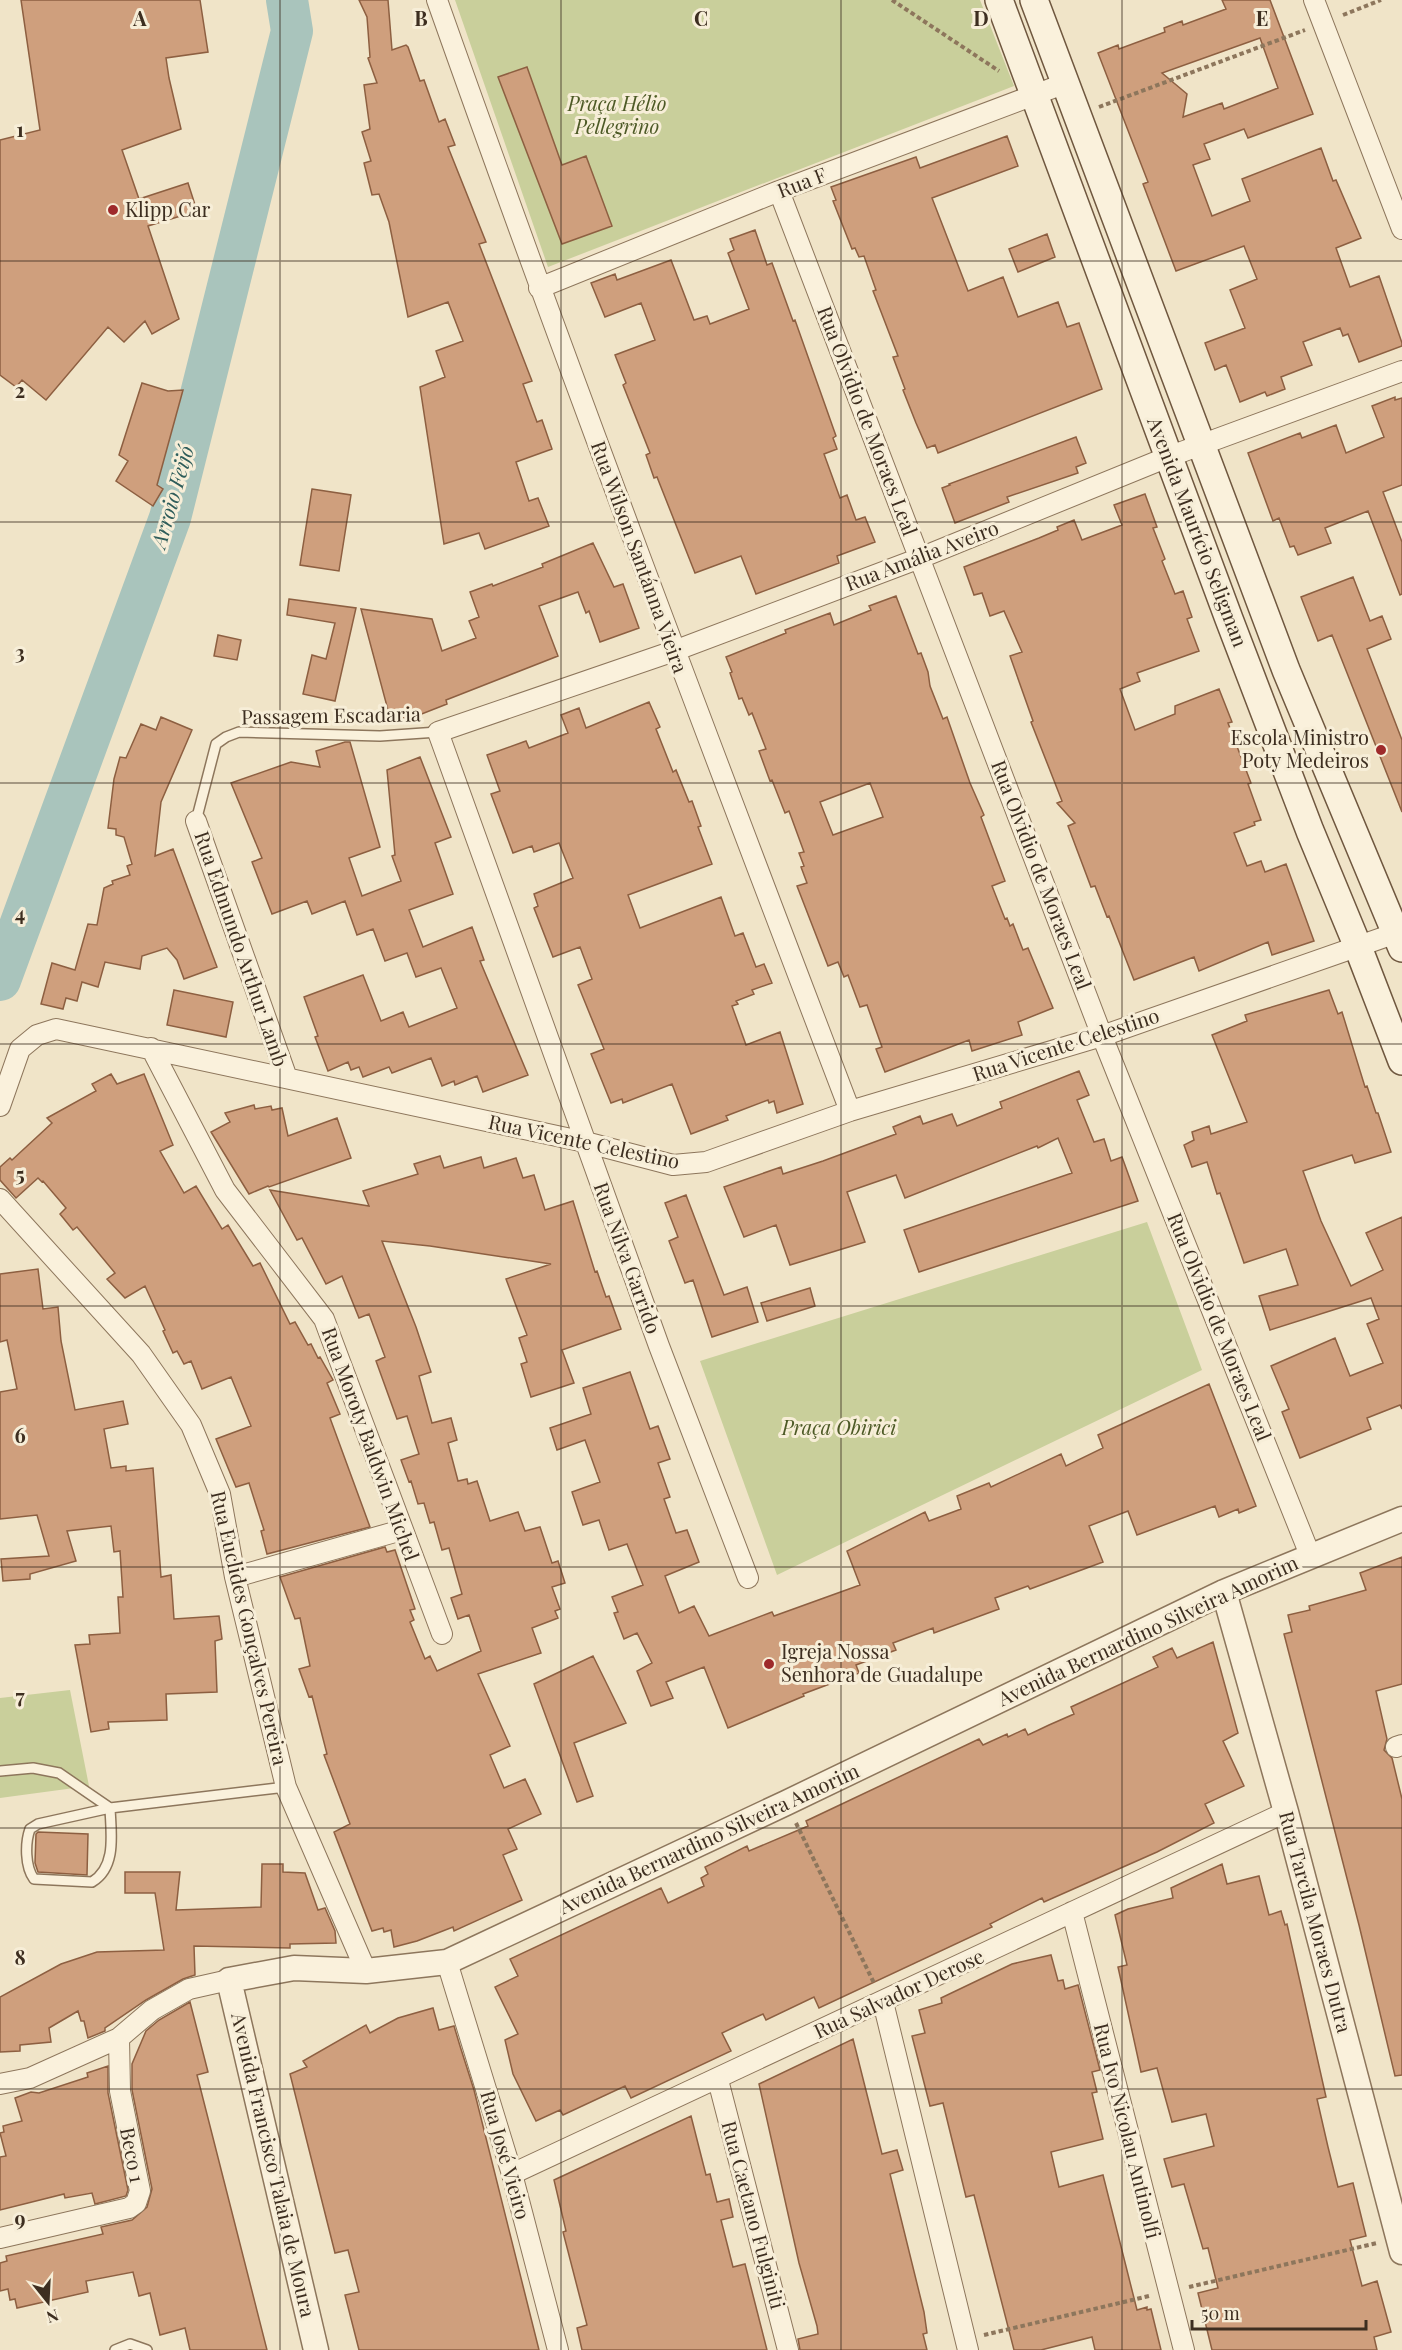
<svg xmlns="http://www.w3.org/2000/svg" width="1402" height="2350" font-family="'Playfair Display',serif">
<style>
.green{fill:#c9cf9b}
.lines{fill:none;stroke-linecap:round;stroke-linejoin:round}
.river{stroke:#a9c4bc;stroke-width:42}
.building{fill:#cf9f7d;stroke:#8d5f41;stroke-width:1.5;fill-rule:evenodd}
.service-casing{stroke:#8d765c;stroke-width:12}
.minor-casing{stroke:#8d765c;stroke-width:22}
.tertiary-casing{stroke:#8d765c;stroke-width:27}
.secondary-casing{stroke:#6f573f;stroke-width:30}
.path{stroke:#8d765c;stroke-width:4;stroke-dasharray:4.5 3;stroke-linecap:butt}
.service{stroke:#faf1dc;stroke-width:9}
.minor{stroke:#faf1dc;stroke-width:20}
.tertiary{stroke:#faf1dc;stroke-width:24}
.secondary{stroke:#faf1dc;stroke-width:27}
.grid{fill:none;stroke:#3d2e20;stroke-width:1.5;stroke-opacity:0.55}
.poi-dot{fill:#9e2a2b;stroke:#f7eed8;stroke-width:2}
.labels{text-anchor:middle;stroke-width:6;stroke-linejoin:round;paint-order:stroke}
.park-label{font-size:20px;font-style:italic;fill:#4d5a26;stroke:#f7eed8}
.street-label{font-size:20px;fill:#3d2e20;stroke:#f7eed8}
.poi-label{font-size:20px;fill:#3d2e20;stroke:#f7eed8;text-anchor:start}
.water-label{font-size:21px;font-style:italic;fill:#2f5d5a;stroke:#f7eed8}
.grid-label{font-size:20px;text-anchor:middle;font-weight:bold;fill:#3d2e20;stroke:#f7eed8;stroke-width:6;stroke-linejoin:round;paint-order:stroke}
</style>
<rect width="100%" height="100%" fill="#f0e4c8"/>
<!-- green -->
<path class="green" d="M455,0H980L1014,86L548,267Z
M1147,1222L1202,1370L777,1575L700,1361Z
M70,1690L89,1786L0,1798V1698Z"/>
<g class="lines">
<!-- river -->
<path class="river" d="M0,980L170,518L292,31L287,0"/>
</g>
<!-- building -->
<path class="building" d="M21,0H200L208,52L166,58L169,78L181,129L122,150L139,199L188,183L197,211L148,226L179,319L152,334L145,321L124,342L108,327L46,400L22,380L16,387L0,375V140L40,130Z
M359,0H388L392,50L406,45L408,47L420,81L424,80L439,122L445,119L455,145L448,147L486,242L479,244L532,381L523,384L537,422L542,420L552,449L516,462L529,501L538,498L549,526L485,549L479,533L444,544L420,387L445,377L436,351L463,341L448,302L408,317L389,222L379,194L372,195L364,163L371,161L362,132L370,129L364,85L377,83L368,58L370,57L367,17Z
M1222,0H1270L1313,114L1248,138L1244,129L1204,144L1210,159L1193,165L1212,216L1250,201L1242,179L1321,148L1333,181L1336,180L1361,238L1336,248L1350,287L1379,276L1402,343V346L1359,362L1348,334L1343,336L1340,328L1303,342L1312,365L1281,377L1285,389L1267,396L1265,392L1240,402L1226,365L1215,370L1205,343L1245,328L1230,290L1257,279L1244,246L1176,271L1143,184L1148,182L1098,53L1118,45L1119,49L1165,32L1164,28L1182,21L1183,25L1226,9ZM1260,38L1278,88L1224,109L1222,103L1183,117L1187,94L1162,73Z
M527,67L562,165L586,156L612,226L562,244L498,77Z
M1007,136L1018,166L932,198L968,291L1003,277L1018,317L1058,302L1067,327L1079,323L1102,389L938,453L935,445L927,448L916,423L903,390L905,389L893,357L898,356L873,291L876,290L864,256L859,257L855,248L852,249L833,201L836,200L831,187L916,157L920,168Z
M755,230L767,265L772,263L793,321L795,320L836,436L833,438L837,449L824,454L840,498L847,495L856,520L865,517L875,542L837,556L839,563L756,594L741,556L695,573L657,477L654,478L646,455L650,453L623,385L626,383L615,355L655,340L641,303L605,317L591,283L615,274L617,280L671,260L694,320L707,316L710,324L749,309L728,253L734,250L730,239Z
M1047,234L1055,257L1018,272L1009,249Z
M142,383L168,391L183,390L157,485L163,489L153,506L116,481L128,461L119,455Z
M1395,397V400L1402,398V485L1383,492L1402,542V594L1400,595L1368,511L1325,528L1331,543L1298,555L1294,546L1290,547L1279,518L1273,521L1248,453L1300,433L1302,438L1336,425L1346,453L1384,437L1372,406Z
M1076,437L1086,463L1076,467L1078,473L1007,497L1009,502L955,523L942,488L950,485L949,484Z
M312,489L351,495L339,571L300,565Z
M1145,494L1157,527L1153,528L1165,559L1162,561L1175,594L1183,591L1192,617L1187,619L1199,651L1137,673L1140,681L1120,689L1135,730L1175,714V706L1219,689L1232,722L1228,723L1251,783L1248,784L1261,820L1254,822L1255,825L1234,833L1247,866L1261,861L1265,872L1286,864L1314,941L1272,955L1268,942L1199,971L1194,957L1134,980L1109,916L1107,917L1095,886L1091,887L1068,826L1075,823L1057,803L1062,801L1031,722L1033,721L1010,656L1022,652L1004,611L990,616L982,593L974,595L964,567L1039,538L1058,530L1057,527L1074,520L1082,540L1122,525L1114,505Z
M593,543L614,587L623,584L639,628L600,642L589,611L586,613L578,592L539,606L558,656L446,700L447,704L419,715V722L389,714L361,609L432,619L442,651L476,638L469,621L479,617L470,592L492,584L493,586L543,567L542,564Z
M1353,577L1370,621L1382,616L1391,639L1367,649L1402,740V812L1332,635L1318,641L1301,597Z
M896,596L918,654L921,653L928,672L930,686L943,719L947,717L970,783L984,815L981,817L1005,881L992,886L1005,919L1007,918L1010,926L1013,924L1023,950L1028,948L1053,1008L1018,1022L1022,1035L972,1051L969,1040L885,1072L876,1049L882,1047L867,1005L860,1007L848,975L844,977L838,962L828,966L816,935L797,886L807,883L801,867L804,866L799,853L804,852L789,811L785,813L772,780L770,781L759,751L766,749L752,713L749,715L742,698L739,699L730,673L732,672L726,657L786,633L785,630L830,613L834,625L871,610L869,606ZM870,783L883,817L833,835L820,802Z
M289,599L356,608L335,701L303,694L312,655L326,659L335,623L287,615Z
M218,635L241,640L237,660L214,656Z
M649,702L660,727L656,729L673,772L676,770L689,802L692,801L701,826L698,827L712,864L628,895L640,928L721,897L735,936L743,933L756,967L764,964L772,983L752,990L754,994L736,1001L738,1004L732,1006L746,1045L780,1032L803,1104L777,1113L774,1101L769,1103L768,1100L726,1116L728,1120L691,1134L672,1084L623,1103L622,1099L611,1103L591,1054L604,1049L578,985L592,979L580,947L553,957L534,908L538,906L534,894L573,878L559,843L534,852L532,846L513,853L491,794L500,791L487,755L526,741L529,748L568,733L561,715L579,708L586,728Z
M161,717L192,730L161,802L155,856L173,849L217,967L184,979L177,960L167,948L142,956L140,969L105,962L98,987L82,982L77,1001L66,998L63,1009L41,1004L52,963L75,970L88,924L97,925L104,888L113,884L112,881L130,875L127,866L132,864L124,837L116,835V829L108,828L114,779L120,757L126,758L141,724L156,730Z
M345,742H350L380,847L349,858L362,896L401,881L392,856L395,855L387,770L420,757L451,837L435,843L453,894L409,910L423,947L472,927L484,960L480,961L528,1075L483,1092L477,1076L455,1085L454,1081L442,1086L431,1058L392,1073L389,1067L363,1077L359,1067L351,1070L348,1062L328,1071L315,1037L318,1036L304,997L363,975L381,1021L403,1012L409,1027L457,1008L441,968L416,977L407,953L385,961L373,929L357,935L345,901L312,914L307,901L272,914L252,862L262,858L231,783L291,762L320,767L316,751Z
M174,990L233,1002L226,1037L167,1025Z
M1329,990L1338,1014L1342,1012L1365,1087L1367,1086L1376,1113H1378L1391,1152L1355,1163L1352,1155L1303,1171L1321,1221L1351,1286L1383,1270L1366,1233L1402,1217V1409L1400,1405L1367,1418L1371,1429L1300,1458L1282,1412L1289,1409L1271,1366L1335,1338L1350,1376L1383,1363L1367,1324L1379,1319L1371,1298L1270,1330L1259,1296L1298,1285L1286,1249L1244,1263L1220,1193L1217,1194L1207,1162L1192,1167L1184,1145L1194,1140L1192,1132L1209,1126L1211,1134L1247,1122L1212,1035L1247,1021L1245,1015Z
M1079,1071L1089,1095L1077,1100L1094,1142L1104,1139L1111,1161L1122,1157L1138,1201L919,1272L904,1230L1072,1173L1058,1138L1038,1148L1037,1146L905,1198L896,1175L847,1192L865,1242L790,1265L776,1225L744,1237L724,1187L781,1167L783,1174L823,1161L896,1134L893,1127L920,1116L923,1124L952,1114L957,1126L1002,1108L1000,1102Z
M111,1074L117,1084L144,1074L173,1145L160,1151L184,1193L196,1186L222,1229L228,1225L253,1266L260,1263L290,1324L295,1322L308,1345L311,1344L318,1358L320,1357L333,1380L327,1383L340,1414L330,1418L370,1527L267,1554L261,1531L264,1530L249,1483L236,1487L216,1439L251,1426L231,1377L202,1389L191,1361L184,1364L177,1351L173,1353L163,1331L165,1330L145,1286L125,1298L107,1279L115,1273L77,1227L73,1230L60,1214L66,1208L43,1181L42,1182L38,1178L16,1198L0,1180V1167L10,1158L12,1160L52,1123L47,1118L96,1091L92,1084Z
M254,1105L255,1109L271,1106L272,1110L282,1108L288,1136L337,1118L351,1158L269,1187L268,1186L249,1194L211,1132L230,1122L225,1113Z
M440,1156L444,1168L481,1157L484,1168L516,1158L523,1178L534,1175L545,1210L573,1201L595,1272L597,1271L606,1297L609,1296L621,1329L562,1350L574,1383L531,1397L521,1364L527,1362L519,1338L527,1335L506,1279L551,1264L430,1246L382,1241L416,1327L431,1372L419,1376L432,1423L451,1418L457,1440L448,1443L458,1481L467,1479L468,1484L477,1481L490,1521L518,1512L525,1531L540,1527L552,1563L558,1561L565,1583L552,1587L560,1609L555,1611L558,1618L532,1628L541,1653L478,1674L510,1746L490,1755L504,1788L525,1779L541,1814L508,1829L517,1849L503,1855L522,1900L454,1931L453,1927L417,1941L394,1947L391,1930L384,1932L383,1928L372,1931L334,1832L350,1824L324,1755L327,1754L312,1696L309,1697L299,1669L310,1666L300,1618L295,1619L280,1577L385,1547L387,1552L395,1550L415,1609L410,1610L414,1620L410,1622L425,1659L430,1656L437,1671L481,1651L469,1615L458,1619L451,1598L462,1594L449,1548L442,1550L434,1522L430,1523L424,1503L418,1504L411,1481L409,1482L401,1460L419,1454L407,1416L397,1419L376,1361L385,1357L369,1314L359,1318L342,1276L326,1284L302,1238L297,1240L270,1190L369,1206L363,1191L418,1174L414,1164Z
M686,1195L724,1295L747,1287L758,1322L712,1337L693,1280L685,1283L669,1241L678,1237L665,1203Z
M38,1269L43,1309L58,1307L61,1341L75,1410L123,1401L128,1424L104,1429L111,1468L126,1466V1471L153,1468L161,1577L171,1575L174,1619L219,1616L222,1639L215,1641L217,1692L166,1694L167,1720L108,1722L109,1729L91,1732L75,1645L90,1644L89,1635L120,1633L118,1597H123L120,1551L114,1552L111,1526L67,1531L76,1561L30,1574V1579L3,1581L1,1559L49,1556L37,1515L0,1519V1392L17,1389L7,1340L0,1342V1274Z
M810,1288L815,1306L767,1321L761,1303Z
M630,1372L650,1429L658,1426L670,1459L658,1463L670,1497L664,1499L676,1533L687,1530L699,1562L665,1576L679,1613L694,1606L709,1636L772,1612L774,1616L860,1585L847,1551L925,1512L929,1521L961,1509L957,1496L989,1483L991,1487L1061,1454L1066,1466L1103,1448L1098,1435L1209,1384L1256,1506L1239,1513L1238,1509L1219,1517L1215,1506L1137,1535L1128,1511L1089,1526L1103,1562L1030,1589L1028,1586L995,1598L999,1609L934,1633L933,1628L893,1643L896,1650L856,1665L859,1673L803,1694L804,1696L728,1728L704,1667L666,1682L673,1698L651,1706L637,1671L652,1663L637,1633L624,1639L614,1613L618,1612L612,1597L643,1585L627,1544L609,1550L599,1520L583,1525L572,1492L600,1482L585,1440L557,1450L550,1428L591,1414L583,1388Z
M1402,1557V1684L1376,1691L1387,1739L1384,1750L1392,1758L1402,1799V2075L1395,2076L1359,1925L1284,1634L1292,1632L1288,1615L1310,1610L1309,1606L1366,1590L1360,1573Z
M1213,1642L1238,1733L1223,1741L1244,1786L1205,1804L1214,1823L1157,1852L1044,1902L1042,1898L990,1924L992,1927L819,2008L814,1997L766,2020L763,2014L743,2023L722,2033L731,2051L631,2098L625,2086L563,2115L560,2110L536,2121L513,2074L505,2040L518,2034L495,1987L518,1976L510,1959L661,1888L668,1903L704,1886L701,1878L708,1874L705,1867L747,1846L749,1851L808,1826L806,1821L979,1739L983,1745L1007,1734L1008,1737L1025,1729L1028,1735L1049,1725L1074,1714L1071,1707L1158,1667L1153,1657L1172,1648L1177,1658Z
M593,1656L626,1723L574,1743L593,1796L577,1802L534,1684Z
M38,1832L88,1834L87,1875L38,1872L35,1863L36,1834Z
M262,1864H283V1872L305,1873L318,1910L325,1908L335,1931L336,1943L290,1944V1948L194,1946L195,1975L183,1979L146,2000L105,2028V2031L88,2038L84,2021H81L78,2011L49,2028L51,2042L20,2045V2051L0,2052V1997L61,1964L97,1952L164,1950L155,1893H125V1872H180L176,1910L261,1907Z
M1222,1864L1227,1884L1259,1876L1269,1915L1281,1911L1285,1925L1287,1924L1326,2097L1317,2099L1328,2147L1338,2187L1353,2183L1366,2236L1350,2240L1362,2286L1377,2281L1391,2332L1374,2337L1377,2350H1212L1198,2293L1218,2288L1208,2248L1203,2249L1184,2184L1172,2187L1164,2159L1214,2146L1206,2114L1172,2122L1157,2068L1141,2072L1118,1967L1127,1965L1115,1915L1128,1909L1173,1898L1171,1888Z
M1051,1955L1058,1981L1063,1980L1065,1989L1078,1985L1100,2070L1092,2072L1097,2092L1092,2093L1103,2139L1051,2152L1059,2187L1103,2175L1137,2310L1147,2307V2310L1151,2309L1161,2350H1095L1092,2337L1041,2350H1014L974,2195L966,2197L943,2103L930,2106L912,2036L925,2033L919,2010L942,2003L941,1998L1012,1964Z
M190,2002L208,2072L197,2075L267,2350H190L185,2328L160,2335L150,2293L139,2296L133,2272L86,2281L88,2292L17,2308L15,2299L10,2300L8,2289L0,2291V2263L7,2261L6,2256L103,2234L101,2227L132,2220L147,2207L152,2189L132,2090V2064L146,2031L159,2020Z
M433,2008L439,2030L454,2026L460,2046L474,2090L539,2350H359L345,2295L359,2292L348,2250L335,2253L290,2074L307,2067L303,2061L366,2025L370,2033L398,2018Z
M853,2039L882,2154L897,2150L903,2170L890,2174L924,2312L927,2333L923,2334L927,2350H800L798,2339L818,2334L817,2326L799,2263L759,2084Z
M108,2066V2093L128,2190L126,2196L95,2204L92,2193L65,2198L64,2194L0,2210V2157L6,2156L0,2133L4,2132L3,2126L22,2121L15,2098L31,2092L39,2093L88,2077L87,2073Z
M691,2116L706,2175L710,2174L717,2202L729,2199L733,2217L721,2220L733,2267L745,2264L767,2350H582L577,2328L587,2325L563,2232L566,2231L554,2180Z"/>
<g class="lines">
<!-- service casing -->
<g class="service-casing">
<path id="service" d="M196,821L216,744L226,737L239,732L380,736L438,732
M0,1771L33,1768L59,1773L110,1808
M110,1808C111,1833 117,1867 92,1882L34,1879C25,1867 25,1843 30,1829L38,1824L110,1808L286,1787
M115,2350L130,2344L147,2350"/>
</g>
<!-- minor casing -->
<g class="minor-casing">
<path id="minor" d="M437,0C569,373 709,742 850,1111
M1314,0L1402,229
M779,191L1102,1036L1310,1555
M539,288L779,191L1066,83
M196,821L287,1078
M151,1048L225,1190L324,1319L442,1634
M0,1106L20,1049L37,1035L56,1029L585,1142L673,1165L706,1162L850,1111L1102,1036L1402,931
M0,1199L141,1354L191,1425L220,1494L235,1577L286,1787L366,1971
M235,1577L402,1530
M748,1578L659,1346L438,732L674,651L920,558L1168,457L1402,371
M1396,1747L1402,1745
M1072,1912L1184,2350
M447,1962L512,2174L558,2350
M883,2002L968,2350
M718,2080L788,2350
M0,2084L30,2078L119,2038L152,2010L189,1989L229,1980
M512,2174L1286,1812
M0,2238L129,2208L136,2203L140,2191L120,2091L119,2038"/>
</g>
<!-- tertiary casing -->
<g class="tertiary-casing">
<path id="tertiary" d="M1224,1592L1286,1812L1402,2252
M316,2350L229,1980L294,1968L366,1971L447,1962L786,1803L1224,1592L1402,1519"/>
</g>
<!-- secondary casing -->
<g class="secondary-casing">
<path id="secondary" d="M999,0L1229,619L1310,831L1358,947L1402,1061
M1034,0L1286,670L1402,948"/>
</g>
<!-- path -->
<path class="path" d="M892,0L999,71
M1343,15L1381,0
M1099,107L1305,30
M796,1823L874,1983
M1189,2287L1377,2243
M984,2335L1149,2296"/>
<!-- service -->
<use href="#service" class="service"/>
<!-- minor -->
<use href="#minor" class="minor"/>
<!-- tertiary -->
<use href="#tertiary" class="tertiary"/>
<!-- secondary -->
<use href="#secondary" class="secondary"/>
</g>
<!-- grid -->
<path class="grid" d="M280,0V2350M561,0V2350M841,0V2350M1122,0V2350M0,261H1402M0,522H1402M0,783H1402M0,1044H1402M0,1306H1402M0,1567H1402M0,1828H1402M0,2089H1402"/>
<!-- markers -->
<g class="poi-dot">
<circle cx="113" cy="210" r="6"/>
<circle cx="1381" cy="750" r="6"/>
<circle cx="769" cy="1664" r="6"/>
</g>
<g class="labels">
<!-- park labels -->
<g class="park-label">
<text x="617" y="111">Praça Hélio<tspan x="617" dy="23">Pellegrino</tspan></text>
<text x="839" y="1435">Praça Obirici</text>
</g>
<!-- street labels -->
<g class="street-label">
<text transform="translate(802 183) rotate(-21)" y="7">Rua F</text>
<text transform="translate(867 421) rotate(69)" y="7">Rua Olvidio de Moraes Leal</text>
<text transform="translate(1197 532) rotate(69)" y="7">Avenida Maurício Seligman</text>
<text transform="translate(922 556) rotate(-21)" y="7">Rua Amália Aveiro</text>
<text transform="translate(639 557) rotate(70)" y="7">Rua Wilson Santánna Vieira</text>
<text transform="translate(331 716) rotate(-1)" y="7">Passagem Escadaria</text>
<text transform="translate(1041 875) rotate(69)" y="7">Rua Olvidio de Moraes Leal</text>
<text transform="translate(241 949) rotate(71)" y="7">Rua Edmundo Arthur Lamb</text>
<text transform="translate(1066 1045) rotate(-18)" y="7">Rua Vicente Celestino</text>
<text transform="translate(584 1142) rotate(12)" y="7">Rua Vicente Celestino</text>
<text transform="translate(627 1258) rotate(70)" y="7">Rua Nilva Garrido</text>
<text transform="translate(1219 1327) rotate(68)" y="7">Rua Olvidio de Moraes Leal</text>
<text transform="translate(370 1444) rotate(70)" y="7">Rua Moroty Baldwin Michel</text>
<text transform="translate(249 1628) rotate(77)" y="7">Rua Euclides Gonçalves Pereira</text>
<text transform="translate(1148 1631) rotate(-25)" y="7">Avenida Bernardino Silveira Amorim</text>
<text transform="translate(709 1839) rotate(-25)" y="7">Avenida Bernardino Silveira Amorim</text>
<text transform="translate(1315 1922) rotate(75)" y="7">Rua Tarcila Moraes Dutra</text>
<text transform="translate(899 1994) rotate(-25)" y="7">Rua Salvador Derose</text>
<text transform="translate(1127 2131) rotate(76)" y="7">Rua Ivo Nicolau Antinolfi</text>
<text transform="translate(132 2155) rotate(79)" y="7">Beco 1</text>
<text transform="translate(505 2155) rotate(74)" y="7">Rua José Vieiro</text>
<text transform="translate(273 2165) rotate(77)" y="7">Avenida Francisco Talaia de Moura</text>
<text transform="translate(753 2215) rotate(75)" y="7">Rua Caetano Fulginiti</text>
</g>
<!-- poi labels -->
<g class="poi-label">
<text x="125" y="217">Klipp Car</text>
<text x="1369" y="745" text-anchor="end">Escola Ministro<tspan x="1369" dy="23">Poty Medeiros</tspan></text>
<text x="781" y="1659">Igreja Nossa<tspan x="781" dy="23">Senhora de Guadalupe</tspan></text>
</g>
<!-- water labels -->
<g class="water-label">
<text transform="translate(173 497) rotate(-74)" y="7">Arroio Feijó</text>
</g>
</g>
<g class="grid-label">
<text x="140" y="26">A</text>
<text x="421" y="26">B</text>
<text x="701" y="26">C</text>
<text x="981" y="26">D</text>
<text x="1262" y="26">E</text>
<text x="20" y="137">1</text>
<text x="20" y="398">2</text>
<text x="20" y="660">3</text>
<text x="20" y="921">4</text>
<text x="20" y="1182">5</text>
<text x="20" y="1443">6</text>
<text x="20" y="1704">7</text>
<text x="20" y="1965">8</text>
<text x="20" y="2226">9</text>
</g>
<!-- north arrow -->
<g transform="translate(48 2302) rotate(162)" stroke="#f7eed8" stroke-width="4.5" paint-order="stroke">
<path d="M0-4.5L10 22L0 15L-10 22Z" fill="#3d2e20"/>
<text y="-9" font-size="16" font-weight="bold" text-anchor="middle" fill="#3d2e20">N</text>
</g>
<!-- scale -->
<path d="M1192 2320v9h174v-9" fill="none" stroke="#3d2e20" stroke-width="3"/>
<text x="1201" y="2320" font-size="18" fill="#3d2e20" stroke="#f7eed8" stroke-width="4.5" paint-order="stroke">50 m</text>
</svg>
